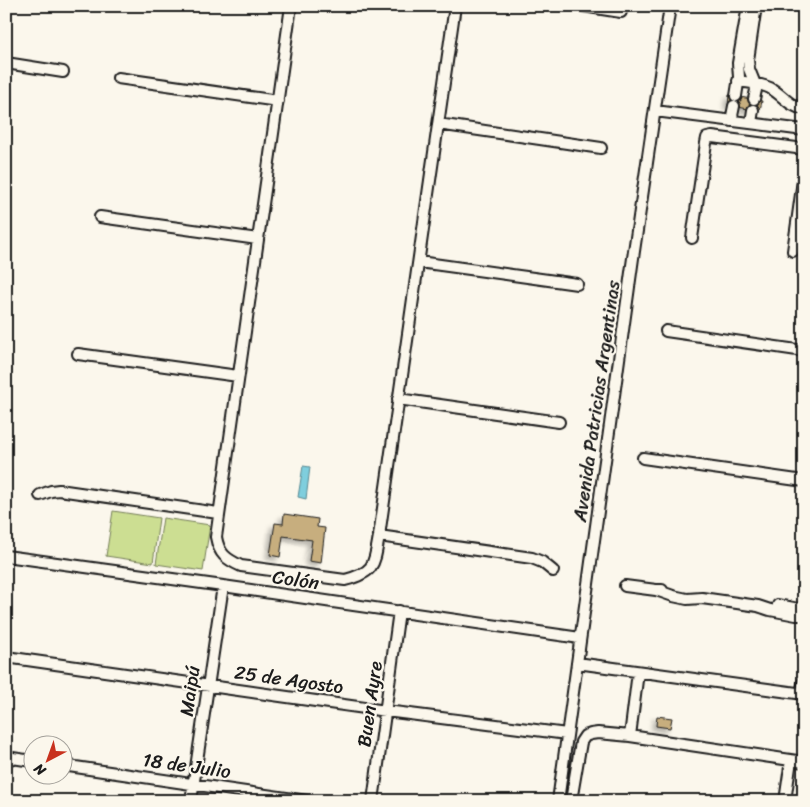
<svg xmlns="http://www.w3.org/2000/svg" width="810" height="807" font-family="Sriracha,sans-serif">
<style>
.green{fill:#ccde92;stroke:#747d57}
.water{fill:#7fcedd;stroke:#578790}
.building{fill:#c7ae7e;stroke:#1c1c1c;filter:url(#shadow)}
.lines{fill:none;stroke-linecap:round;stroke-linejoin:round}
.minor-casing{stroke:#1c1c1c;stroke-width:14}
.minor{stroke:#fbf7ec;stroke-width:10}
.labels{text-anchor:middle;stroke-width:4.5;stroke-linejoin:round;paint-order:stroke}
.street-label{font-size:19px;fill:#1c1c1c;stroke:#fbf7ec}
</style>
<defs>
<filter id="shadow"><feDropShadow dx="-4" dy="4" stdDeviation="2.5" flood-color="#0004"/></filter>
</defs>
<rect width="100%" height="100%" fill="#fbf7ec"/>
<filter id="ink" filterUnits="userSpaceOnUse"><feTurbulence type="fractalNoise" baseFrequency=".02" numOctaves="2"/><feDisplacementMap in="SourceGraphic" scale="10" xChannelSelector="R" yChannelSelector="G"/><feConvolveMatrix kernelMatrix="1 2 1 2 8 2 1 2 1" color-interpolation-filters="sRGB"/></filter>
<g filter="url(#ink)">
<!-- green -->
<path class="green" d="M113,511L159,518L153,563L106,556Z
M163,518L210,525L203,571L156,564Z"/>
<!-- water -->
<path class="water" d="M303,466L310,467L306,499L298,497Z"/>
<!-- building -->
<path class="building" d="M729,95L762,101L760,110H753L728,105Z
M284,514L318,519L317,527L325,528L321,563L309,561L312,540L283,536L280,557L270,555L275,523L283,524Z
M657,716L672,718L670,728L656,726Z"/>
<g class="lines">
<!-- minor casing -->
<g class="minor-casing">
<path id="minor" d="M291,6L216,537C219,554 226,559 241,566L345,580C375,572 374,565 379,536L455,6
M583,6L621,12
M6,63L63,72
M118,78L278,101
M738,81C749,83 760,83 770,88C783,95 788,106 804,109
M736,96L739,77L738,63L748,6
M754,99L756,90L755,84L749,69L748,60L756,6
M655,111L804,130
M731,121L734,106
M751,123L753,110
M438,124L601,148
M100,217L258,239
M692,238L706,143L707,138L712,137L804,149
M793,251L804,173
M419,262L577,284
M666,331L804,351
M78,354L238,376
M398,399L559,422
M643,458L804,481
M40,495L51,491L59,490L218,513
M379,536L532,558L542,562L553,571
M6,556L223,586L580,638
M625,586L656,590H662
M656,590L673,596L687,599L702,598L758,606L770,610L796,615H804
M778,605L804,610
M6,657L386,711L567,734
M577,663L804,694
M801,694L804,680
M630,736L638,672
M6,757L32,761
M62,765L307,801
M191,801L223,586
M373,801L399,611
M558,801L633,258L670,6
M571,801L581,742L585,736L591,734L598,733L630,736L804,762
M785,801L791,760"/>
</g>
<!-- minor -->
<use href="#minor" class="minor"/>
</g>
</g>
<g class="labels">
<!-- street labels -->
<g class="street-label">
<text transform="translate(596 401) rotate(-82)" y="7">Avenida Patricias Argentinas</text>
<text transform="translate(296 579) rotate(8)" y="7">Colón</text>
<text transform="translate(289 679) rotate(8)" y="7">25 de Agosto</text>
<text transform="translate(189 691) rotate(-82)" y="7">Maipú</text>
<text transform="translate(369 704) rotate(-82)" y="7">Buen Ayre</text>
<text transform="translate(187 765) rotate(8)" y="7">18 de Julio</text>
</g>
</g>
<!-- margin -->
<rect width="810" height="807" fill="none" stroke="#fbf7ec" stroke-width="25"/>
<rect x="12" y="12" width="785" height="782" fill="none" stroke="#1c1c1c" stroke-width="2" filter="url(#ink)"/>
<!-- north arrow -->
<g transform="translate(48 760) rotate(221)"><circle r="24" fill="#fbf7ec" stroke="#a29f99"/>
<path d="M0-4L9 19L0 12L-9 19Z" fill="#c8321e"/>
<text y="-8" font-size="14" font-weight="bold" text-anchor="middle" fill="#1c1c1c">N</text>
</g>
</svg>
